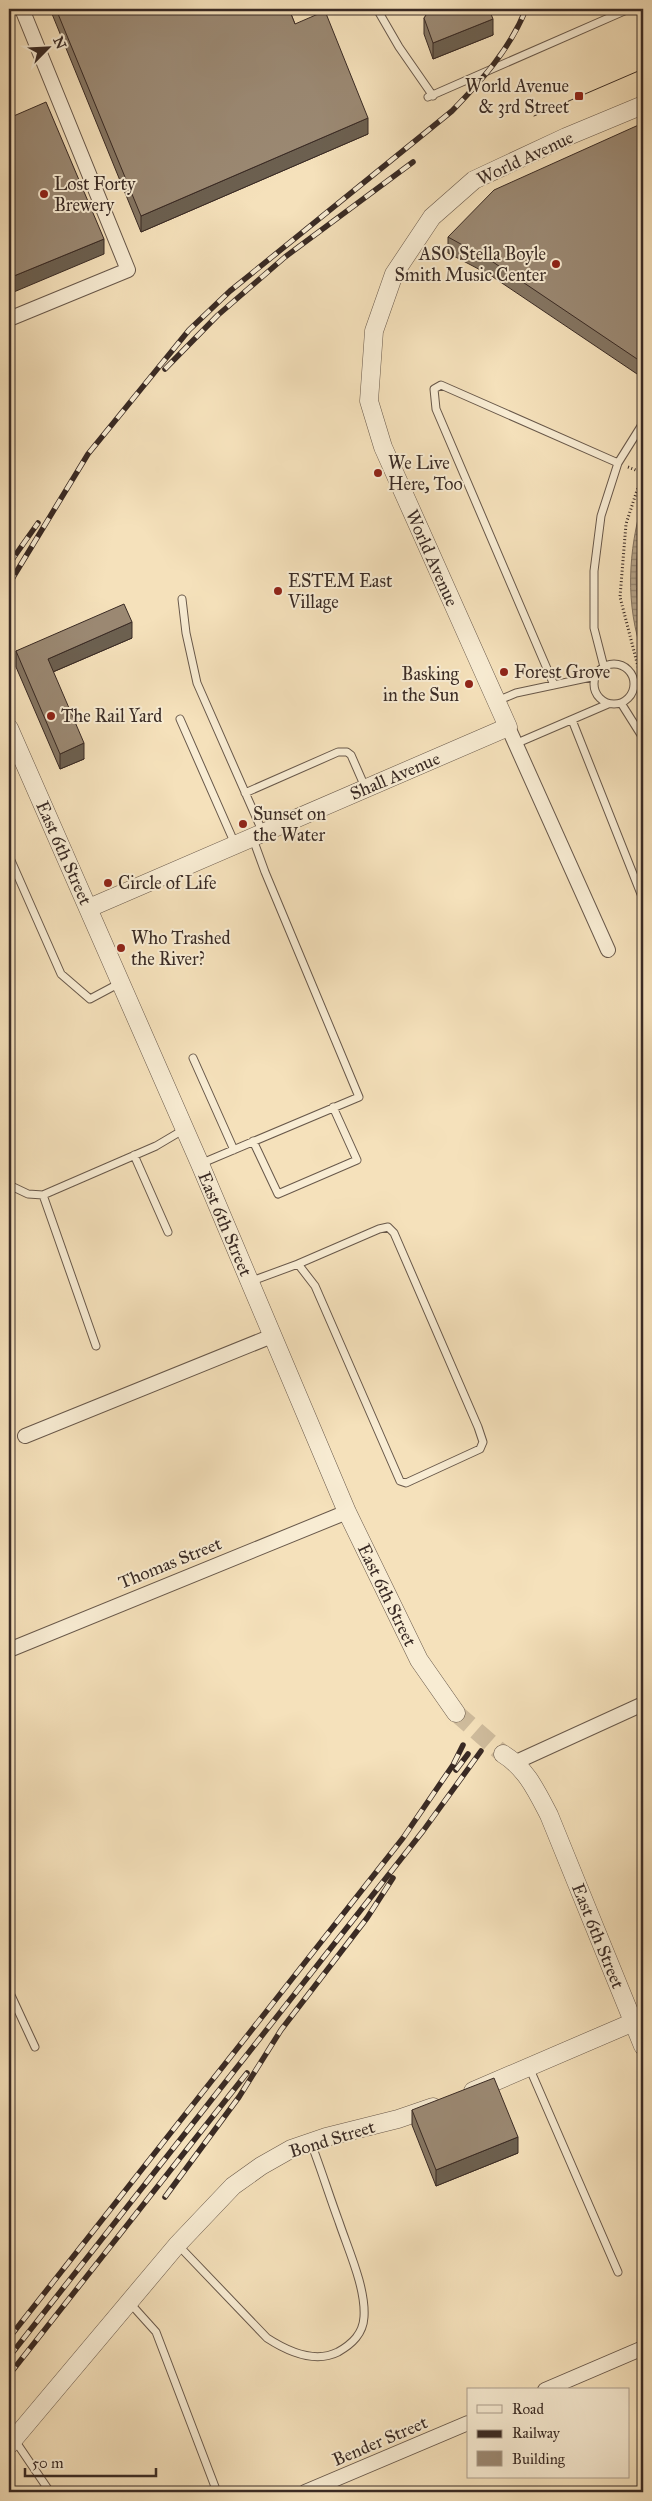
<svg xmlns="http://www.w3.org/2000/svg" width="652" height="2501" font-family="'IM FELL Great Primer',serif">
<style>
.water{fill:url(#water-rules);stroke:#837360}
.lines{fill:none;stroke-linecap:round;stroke-linejoin:round}
.shore{stroke:#776656;stroke-width:1}
.tertiary-tunnel{stroke:#cfbc9d;stroke-width:18;stroke-dasharray:18 9;stroke-linecap:butt}
.service-casing{stroke:#68584a;stroke-width:9}
.minor-casing{stroke:#68584a;stroke-width:16}
.tertiary-casing{stroke:#68584a;stroke-width:19}
.path{stroke:#392a24;stroke-width:3;stroke-dasharray:1 2.5;stroke-linecap:butt}
.service{stroke:#f8ecd3;stroke-width:7}
.minor{stroke:#f8ecd3;stroke-width:14}
.tertiary{stroke:#f8ecd3;stroke-width:18}
.tram{stroke:#392a24;stroke-width:1}
.rail-casing{stroke:#392a24;stroke-width:5.5}
.rail{stroke:#f8ecd3;stroke-width:4;stroke-dasharray:11;stroke-linecap:butt}
.wall{fill:#857663;stroke:#392a24}
.shaded-wall{fill:#6c6050;stroke:#392a24}
.building{fill:#9b8973;stroke:#392a24}
.poi-dot{fill:#8f2418;stroke:#f8ecd3;stroke-width:2}
.labels{text-anchor:middle;stroke-width:4;stroke-linejoin:round;paint-order:stroke}
.poi-label{font-size:18px;fill:#392a24;stroke:#f8ecd3;text-anchor:start}
.street-label{font-size:18px;fill:#392a24;stroke:#f8ecd3}
</style>
<defs>
<pattern id="water-rules" width="6" height="5" patternUnits="userSpaceOnUse" patternTransform="scale(1.25)"><rect width="6" height="5" fill="#b5a388"/><path d="M0 2.5h6" fill="none" stroke="#94856f"/></pattern>
</defs>
<rect width="100%" height="100%" fill="#f5e1bb"/>
<filter id="stains"><feTurbulence type="fractalNoise" baseFrequency=".004" numOctaves="4"/><feColorMatrix values="0 0 0 0 .2 0 0 0 0 .09 0 0 0 0 .02 0 0 0 .5 -.17"/></filter>
<radialGradient id="worn" r=".72"><stop offset=".6" stop-color="#630" stop-opacity="0"/><stop offset="1" stop-color="#630" stop-opacity=".3"/></radialGradient>
<!-- water -->
<path class="water" d="M643,500V655C625,605 628,551 643,500Z"/>
<g class="lines">
<!-- shore -->
<path class="shore" d="M643,519C633,561 635,599 643,641
M643,552L641,572L643,608"/>
<!-- tertiary-tunnel -->
<path class="tertiary-tunnel" d="M456,1713L503,1754"/>
<!-- service casing -->
<g class="service-casing">
<path id="service" d="M377,9L399,47L433,96
M428,97L629,9
M182,599L186,633L197,683L263,833
M594 684a20 20 0 1 1 40 0a20 20 0 1 1-40 0Z
M604,667L594,628V571L601,516L618,463L643,423
M554,685L436,409L434,389L441,385L618,463
M497,701L516,693L596,676
M621,703L643,738
M180,719L235,844
M572,720L643,899
M515,744L608,704
M245,793L338,752H347L351,755L365,787
M9,856L61,974L90,999L120,983
M193,1058L234,1150
M253,1141L278,1194L357,1160L333,1107
M134,1155L168,1232
M200,1164L359,1097L265,872L253,839
M9,1185L28,1194L43,1195L156,1146L183,1130
M43,1195L96,1346
M249,1282L298,1264L315,1286L400,1481L406,1483L480,1449L483,1442L478,1427L394,1233L388,1227L379,1229L298,1264
M9,1991L35,2047
M529,2067L618,2272
M178,2245L267,2338C287,2351 314,2364 338,2352C352,2344 363,2334 364,2317C366,2288 348,2249 339,2222C329,2195 321,2169 311,2143
M129,2302L156,2332L217,2492
M14,2439L50,2492"/>
</g>
<!-- minor casing -->
<g class="minor-casing">
<path id="minor" d="M9,319L128,270L22,9
M508,727L608,950
M25,1436L272,1336
M9,1650L347,1512
M516,1762L643,1704
M545,2390L643,2348
M305,2492L468,2423"/>
</g>
<!-- tertiary casing -->
<g class="tertiary-casing">
<path id="tertiary" d="M9,728L200,1164L347,1512L419,1660L456,1713
M89,908L508,727L383,447L369,401L374,331L394,274L432,217L474,180L566,137L643,105
M503,1754C526,1768 537,1792 549,1815L643,2046
M473,2091L643,2018
M9,2445L177,2245L233,2186L261,2166L291,2149L326,2137L398,2119L433,2107"/>
</g>
<!-- path -->
<path class="path" d="M628,467L643,473
M643,472L626,524L620,597L643,686
M634,681L643,679"/>
<!-- service -->
<use href="#service" class="service"/>
<!-- minor -->
<use href="#minor" class="minor"/>
<!-- tertiary -->
<use href="#tertiary" class="tertiary"/>
<!-- tram -->
<path class="tram" d="M534,116L643,69"/>
<!-- rail casing -->
<g class="rail-casing">
<path id="rail" d="M165,369L218,315L285,257L413,162
M9,564L38,523
M9,584L88,454L189,330L230,291L452,111C482,80 510,49 526,9
M456,1770L468,1754
M165,2197L239,2097L281,2030L367,1918L393,1878
M9,2338L403,1838L453,1765L463,1745
M9,2357L423,1831L481,1751
M9,2375L247,2073"/>
</g>
<!-- rail -->
<use href="#rail" class="rail"/>
</g>
<!-- wall -->
<path class="wall" d="M50,9H289L295,24L368,134L141,232Z
M427,9H493L490,10L493,35L433,59L424,34V18L429,12Z
M643,123V378L490,275L448,253V237Z
M132,638L53,672L84,759L60,769L16,667V651Z
M412,2110L518,2153L436,2186L412,2125Z"/>
<!-- shaded-wall -->
<path class="shaded-wall" d="M493,19V35L433,59V43Z
M368,118V134L141,232V216Z
M104,239V254L9,294V278Z
M132,622V638L48,674V659Z
M84,743V759L60,769V754Z
M518,2137V2153L436,2186V2170Z"/>
<!-- building -->
<path class="building" d="M56,9H289L295,24L325,11L368,118L141,216Z
M430,9H489L493,19L433,43L424,18Z
M46,102L104,239L9,278V118Z
M643,123V363L490,260L448,237L494,190Z
M124,604L132,622L48,659L84,743L60,754L16,651Z
M494,2078L518,2137L436,2170L412,2110Z"/>
<!-- markers -->
<g class="poi-dot">
<rect x="574" y="91" width="10" height="10" rx="2.5"/>
<circle cx="44" cy="194" r="5"/>
<circle cx="556" cy="264" r="5"/>
<circle cx="378" cy="473" r="5"/>
<circle cx="278" cy="591" r="5"/>
<circle cx="504" cy="672" r="5"/>
<circle cx="469" cy="684" r="5"/>
<circle cx="51" cy="716" r="5"/>
<circle cx="243" cy="824" r="5"/>
<circle cx="108" cy="883" r="5"/>
<circle cx="121" cy="948" r="5"/>
</g>
<g class="labels">
<!-- poi labels -->
<g class="poi-label">
<text x="569" y="92" text-anchor="end">World Avenue<tspan x="569" dy="21">&amp; 3rd Street</tspan></text>
<text x="54" y="190">Lost Forty<tspan x="54" dy="21">Brewery</tspan></text>
<text x="546" y="260" text-anchor="end">ASO Stella Boyle<tspan x="546" dy="21">Smith Music Center</tspan></text>
<text x="388" y="469">We Live<tspan x="388" dy="21">Here, Too</tspan></text>
<text x="288" y="587">ESTEM East<tspan x="288" dy="21">Village</tspan></text>
<text x="514" y="678">Forest Grove</text>
<text x="459" y="680" text-anchor="end">Basking<tspan x="459" dy="21">in the Sun</tspan></text>
<text x="61" y="722">The Rail Yard</text>
<text x="253" y="820">Sunset on<tspan x="253" dy="21">the Water</tspan></text>
<text x="118" y="889">Circle of Life</text>
<text x="131" y="944">Who Trashed<tspan x="131" dy="21">the River?</tspan></text>
</g>
<!-- street labels -->
<g class="street-label">
<text transform="translate(525 158) rotate(-25)" y="6">World Avenue</text>
<text transform="translate(432 558) rotate(66)" y="6">World Avenue</text>
<text transform="translate(395 776) rotate(-23)" y="6">Shall Avenue</text>
<text transform="translate(64 853) rotate(66)" y="6">East 6th Street</text>
<text transform="translate(225 1224) rotate(67)" y="6">East 6th Street</text>
<text transform="translate(170 1563) rotate(-22)" y="6">Thomas Street</text>
<text transform="translate(387 1595) rotate(64)" y="6">East 6th Street</text>
<text transform="translate(598 1936) rotate(68)" y="6">East 6th Street</text>
<text transform="translate(332 2139) rotate(-17)" y="6">Bond Street</text>
<text transform="translate(380 2441) rotate(-23)" y="6">Bender Street</text>
</g>
</g>
<!-- margin -->
<rect width="652" height="2501" fill="none" stroke="#f5e1bb" stroke-width="30"/>
<rect x="10" y="10" width="632" height="2481" fill="none" stroke="#392a24" stroke-width="2.5"/>
<rect x="15" y="15" width="622" height="2471" fill="none" stroke="#392a24"/>
<!-- legend -->
<rect x="467" y="2388" width="162" height="90" fill="#f8ecd3" stroke="#ac9e8d"/>
<rect x="477" y="2405" width="25" height="8" fill="#f8ecd3" stroke="#ac9e8d"/>
<text x="512" y="2414" font-size="15" fill="#392a24">Road</text>
<rect x="477" y="2430" width="25" height="8" fill="#392a24" stroke="#ac9e8d"/>
<text x="512" y="2438" font-size="15" fill="#392a24">Railway</text>
<rect x="477" y="2451" width="25" height="15" fill="#9b8973" stroke="#ac9e8d"/>
<text x="512" y="2464" font-size="15" fill="#392a24">Building</text>
<!-- north arrow -->
<g transform="translate(48 48) rotate(66)" stroke="#f8ecd3" stroke-width="4" paint-order="stroke">
<path d="M0-4L9 19L0 12L-9 19Z" fill="#392a24"/>
<text y="-8" font-size="14" font-weight="bold" text-anchor="middle" fill="#392a24">N</text>
</g>
<!-- scale -->
<path d="M25 2468v8h131v-8" fill="none" stroke="#392a24" stroke-width="2.5"/>
<text x="32" y="2468" font-size="15" fill="#392a24" stroke="#f8ecd3" stroke-width="4" paint-order="stroke">50 m</text>
<rect width="100%" height="100%" filter="url(#stains)"/>
<rect width="100%" height="100%" fill="url(#worn)"/>
</svg>
